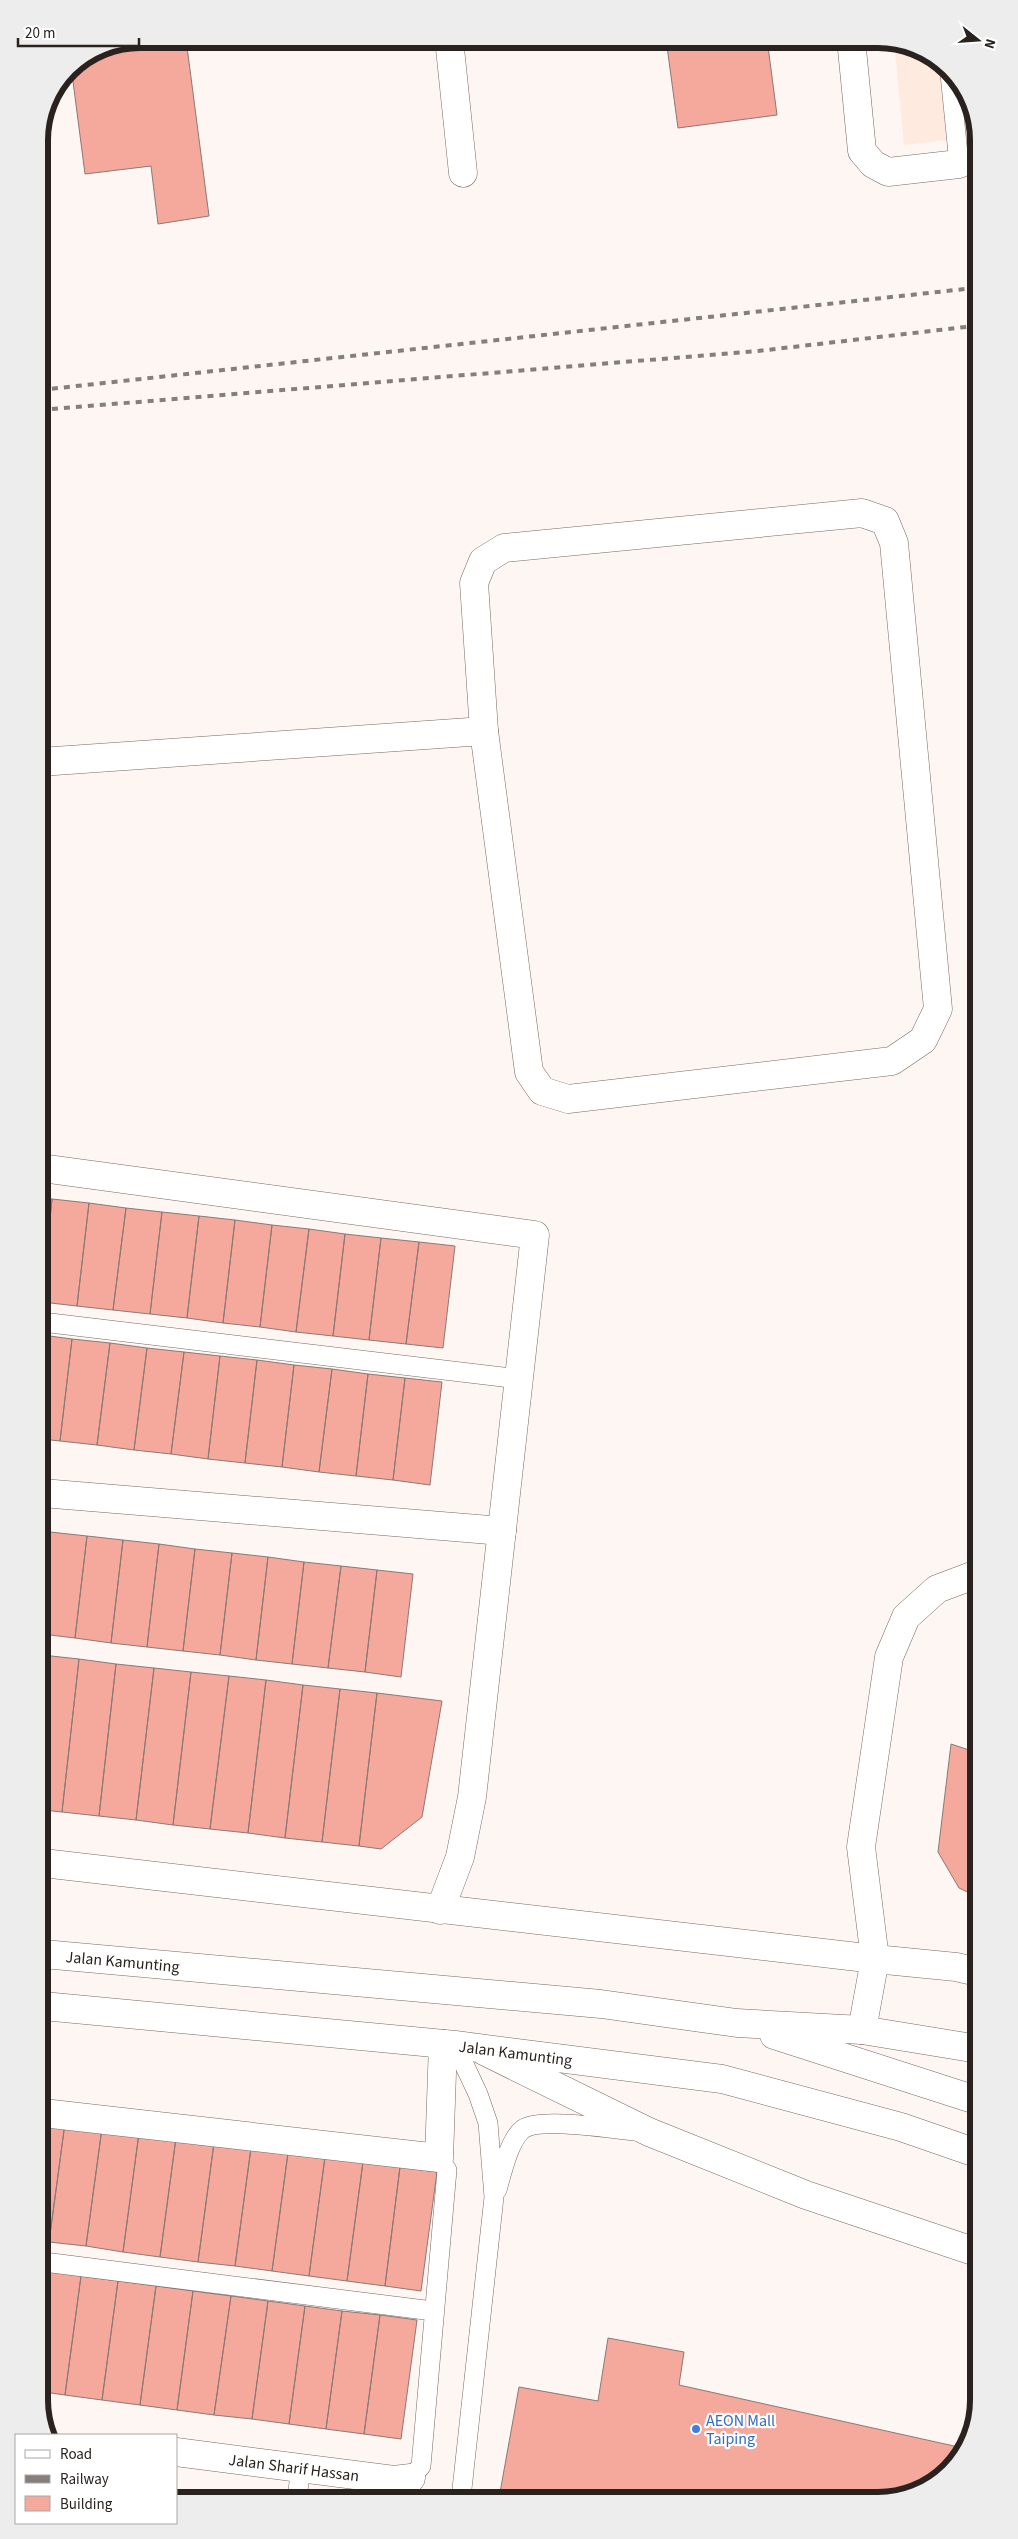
<svg xmlns="http://www.w3.org/2000/svg" width="1018" height="2539" font-family="'Source Sans 3',sans-serif">
<style>
.built{fill:#ffeadf}
.building{fill:#f5a99d;stroke:#8c7875}
.lines{fill:none;stroke-linecap:round;stroke-linejoin:round}
.service-casing{stroke:#796960;stroke-width:20}
.minor-casing{stroke:#796960;stroke-width:29}
.secondary-casing{stroke:#796960;stroke-width:29}
.service{stroke:#fff;stroke-width:19}
.minor{stroke:#fff;stroke-width:28}
.secondary{stroke:#fff;stroke-width:28}
.rail{stroke:#857e7b;stroke-width:4;stroke-dasharray:6 6;stroke-linecap:butt}
.shop-dot{fill:#3f7fe0;stroke:#fff;stroke-width:2}
.labels{text-anchor:middle;stroke-width:4.5;stroke-linejoin:round;paint-order:stroke}
.street-label{font-size:16px;fill:#29221f;stroke:#fff}
.shop-label{font-size:16px;fill:#366cbe;stroke:#fff;text-anchor:start}
.rim{fill:none;stroke:#29221f;stroke-width:6}
</style>
<rect width="100%" height="100%" fill="#fdf6f2"/>
<!-- built -->
<path class="built" d="M894,42L940,60L974,108V137L904,145Z"/>
<!-- building -->
<path class="building" d="M140,39H186L209,216L158,224L151,166L85,174L71,66L101,46Z
M666,39H767L777,115L678,128Z
M41,1198L52,1199L42,1292Z
M52,1199L89,1203L77,1306L42,1302Z
M89,1203L126,1208L113,1310L77,1306Z
M126,1208L162,1212L150,1314L113,1310Z
M162,1212L199,1216L187,1318L150,1314Z
M199,1216L235,1220L223,1323L187,1318Z
M235,1220L272,1225L260,1327L223,1323Z
M272,1225L309,1229L296,1332L260,1327Z
M309,1229L345,1234L333,1336L296,1332Z
M345,1234L381,1238L369,1340L333,1336Z
M381,1238L419,1242L406,1344L369,1340Z
M419,1242L455,1246L443,1348L406,1344Z
M42,1335L72,1339L60,1441L42,1439Z
M72,1339L110,1343L97,1445L60,1441Z
M110,1343L147,1348L134,1450L97,1445Z
M147,1348L184,1352L171,1454L134,1450Z
M184,1352L220,1356L208,1459L171,1454Z
M220,1356L257,1360L245,1463L208,1459Z
M257,1360L294,1365L282,1467L245,1463Z
M294,1365L332,1369L319,1472L282,1467Z
M332,1369L368,1374L356,1476L319,1472Z
M368,1374L405,1378L393,1480L356,1476Z
M405,1378L442,1382L430,1485L393,1480Z
M50,1532L87,1536L75,1638L42,1634V1600Z
M87,1536L123,1540L111,1643L75,1638Z
M123,1540L159,1544L147,1647L111,1643Z
M159,1544L195,1549L183,1651L147,1647Z
M195,1549L232,1553L220,1655L183,1651Z
M232,1553L268,1557L256,1660L220,1655Z
M268,1557L304,1562L292,1664L256,1660Z
M304,1562L341,1566L328,1668L292,1664Z
M341,1566L377,1570L365,1672L328,1668Z
M377,1570L413,1574L401,1677L365,1672Z
M42,1655L79,1659L62,1812L43,1810Z
M79,1659L116,1664L99,1816L62,1812Z
M116,1664L154,1668L136,1820L99,1816Z
M154,1668L191,1672L173,1825L136,1820Z
M191,1672L229,1676L210,1829L173,1825Z
M229,1676L266,1680L248,1833L210,1829Z
M266,1680L303,1685L285,1838L248,1833Z
M303,1685L340,1689L322,1842L285,1838Z
M340,1689L377,1693L359,1846L322,1842Z
M377,1693L442,1701L422,1817L381,1849L359,1846Z
M951,1744L978,1753V1897L959,1888L938,1852Z
M43,2120L65,2123L49,2242L44,2241Z
M65,2123L102,2128L86,2246L49,2242Z
M102,2128L139,2133L123,2252L86,2246Z
M139,2133L176,2138L160,2257L123,2252Z
M176,2138L214,2143L198,2262L160,2257Z
M214,2143L251,2148L235,2266L198,2262Z
M251,2148L288,2153L272,2271L235,2266Z
M288,2153L325,2157L309,2276L272,2271Z
M325,2157L363,2162L347,2281L309,2276Z
M363,2162L400,2167L385,2286L347,2281Z
M400,2167L437,2172L421,2291L385,2286Z
M44,2271L81,2276L65,2395L44,2392Z
M81,2276L118,2281L102,2400L65,2395Z
M118,2281L156,2286L140,2405L102,2400Z
M156,2286L193,2291L177,2410L140,2405Z
M193,2291L231,2296L214,2415L177,2410Z
M231,2296L268,2301L252,2419L214,2415Z
M268,2301L305,2306L289,2424L252,2419Z
M305,2306L342,2311L326,2429L289,2424Z
M342,2311L380,2315L364,2434L326,2429Z
M380,2315L417,2320L401,2439L364,2434Z
M608,2338L684,2352L679,2385L963,2448L959,2460L910,2495L499,2498L519,2387L598,2401Z
M176,2492L200,2495L199,2500H176Z
M200,2495L235,2499L199,2500Z"/>
<g class="lines">
<!-- service casing -->
<g class="service-casing">
<path id="service" d="M950,74L959,164L974,163
M42,1322L519,1379
M455,2045L478,2094L488,2123L494,2197L461,2498
M497,2190C502,2173 509,2140 523,2129C540,2117 612,2129 635,2131
M44,2262L433,2311
M411,2478L421,2466L447,2170L439,2158
M297,2499L301,2466"/>
</g>
<!-- minor casing -->
<g class="minor-casing">
<g id="minor">
<path d="M449,39L463,173"/>
<path d="M851,39L862,151L873,164L888,172L959,164"/>
<path d="M862,513L885,521L894,543L938,1009L923,1040L892,1061L568,1099L542,1091L529,1072L484,731L474,583L483,561L504,548Z"/>
<path d="M40,762L484,731"/>
<path d="M41,1168L535,1235L472,1797L460,1857L440,1910"/>
<path d="M42,1493L502,1531"/>
<path d="M43,1863L875,1959L861,1847L889,1657L906,1617L937,1589L977,1574"/>
<path d="M862,2030L875,1959L956,1967L978,1972"/>
<path d="M484,2051L649,2132L806,2195L979,2253"/>
<path d="M43,2113L439,2158L443,2044"/>
<path id="s1" d="M176,2452L394,2480L411,2478"/>
</g>
</g>
<!-- secondary casing -->
<g class="secondary-casing">
<g id="secondary">
<path id="s2" d="M43,1954L601,2004L737,2023L862,2030L978,2049"/>
<path id="s3" d="M43,2006L455,2045L722,2079L901,2127L979,2154"/>
<path d="M774,2035L979,2101"/>
</g>
</g>
<!-- service -->
<use href="#service" class="service"/>
<!-- minor -->
<use href="#minor" class="minor"/>
<!-- secondary -->
<use href="#secondary" class="secondary"/>
<!-- rail -->
<path class="rail" d="M40,390L974,288
M40,410L758,351L974,326"/>
</g>
<!-- markers -->
<circle class="shop-dot" cx="696" cy="2429" r="5"/>
<g class="labels">
<!-- street labels -->
<g class="street-label">
<text dy="6" stroke="none"><textPath href="#s2" startOffset="80">Jalan Kamunting</textPath></text>
<text dy="6" stroke="none"><textPath href="#s3" startOffset="475">Jalan Kamunting</textPath></text>
<text dy="6" stroke="none"><textPath href="#s1" startOffset="119">Jalan Sharif Hassan</textPath></text>
</g>
<!-- shop labels -->
<g class="shop-label">
<text x="706" y="2426">AEON Mall<tspan x="706" dy="18">Taiping</tspan></text>
</g>
</g>
<!-- crop -->
<path d="M0 0H1018V2539H0ZM140 48H878A92 92 0 0 1 970 140V2400A92 92 0 0 1 878 2492H140A92 92 0 0 1 48 2400V140A92 92 0 0 1 140 48Z" fill="#eeeded" fill-rule="evenodd"/>
<path class="rim" d="M140 48H878A92 92 0 0 1 970 140V2400A92 92 0 0 1 878 2492H140A92 92 0 0 1 48 2400V140A92 92 0 0 1 140 48Z"/>
<!-- legend -->
<rect x="15" y="2434" width="162" height="90" fill="#ffffff" stroke="#a9a7a5"/>
<rect x="25" y="2450" width="25" height="8" fill="#ffffff" stroke="#a9a7a5"/>
<text x="60" y="2459" font-size="15" fill="#29221f">Road</text>
<rect x="25" y="2475" width="25" height="8" fill="#857e7b" stroke="#a9a7a5"/>
<text x="60" y="2484" font-size="15" fill="#29221f">Railway</text>
<rect x="25" y="2496" width="25" height="15" fill="#f5a99d" stroke="#a9a7a5"/>
<text x="60" y="2509" font-size="15" fill="#29221f">Building</text>
<!-- north arrow -->
<g transform="translate(978 40) rotate(107)" stroke="#ffffff" stroke-width="4" paint-order="stroke">
<path d="M0-4L9 19L0 12L-9 19Z" fill="#29221f"/>
<text y="-8" font-size="14" font-weight="bold" text-anchor="middle" fill="#29221f">N</text>
</g>
<!-- scale -->
<path d="M18 38v8h121v-8" fill="none" stroke="#29221f" stroke-width="2.5"/>
<text x="25" y="38" font-size="15" fill="#29221f" stroke="#ffffff" stroke-width="4" paint-order="stroke">20 m</text>
</svg>
